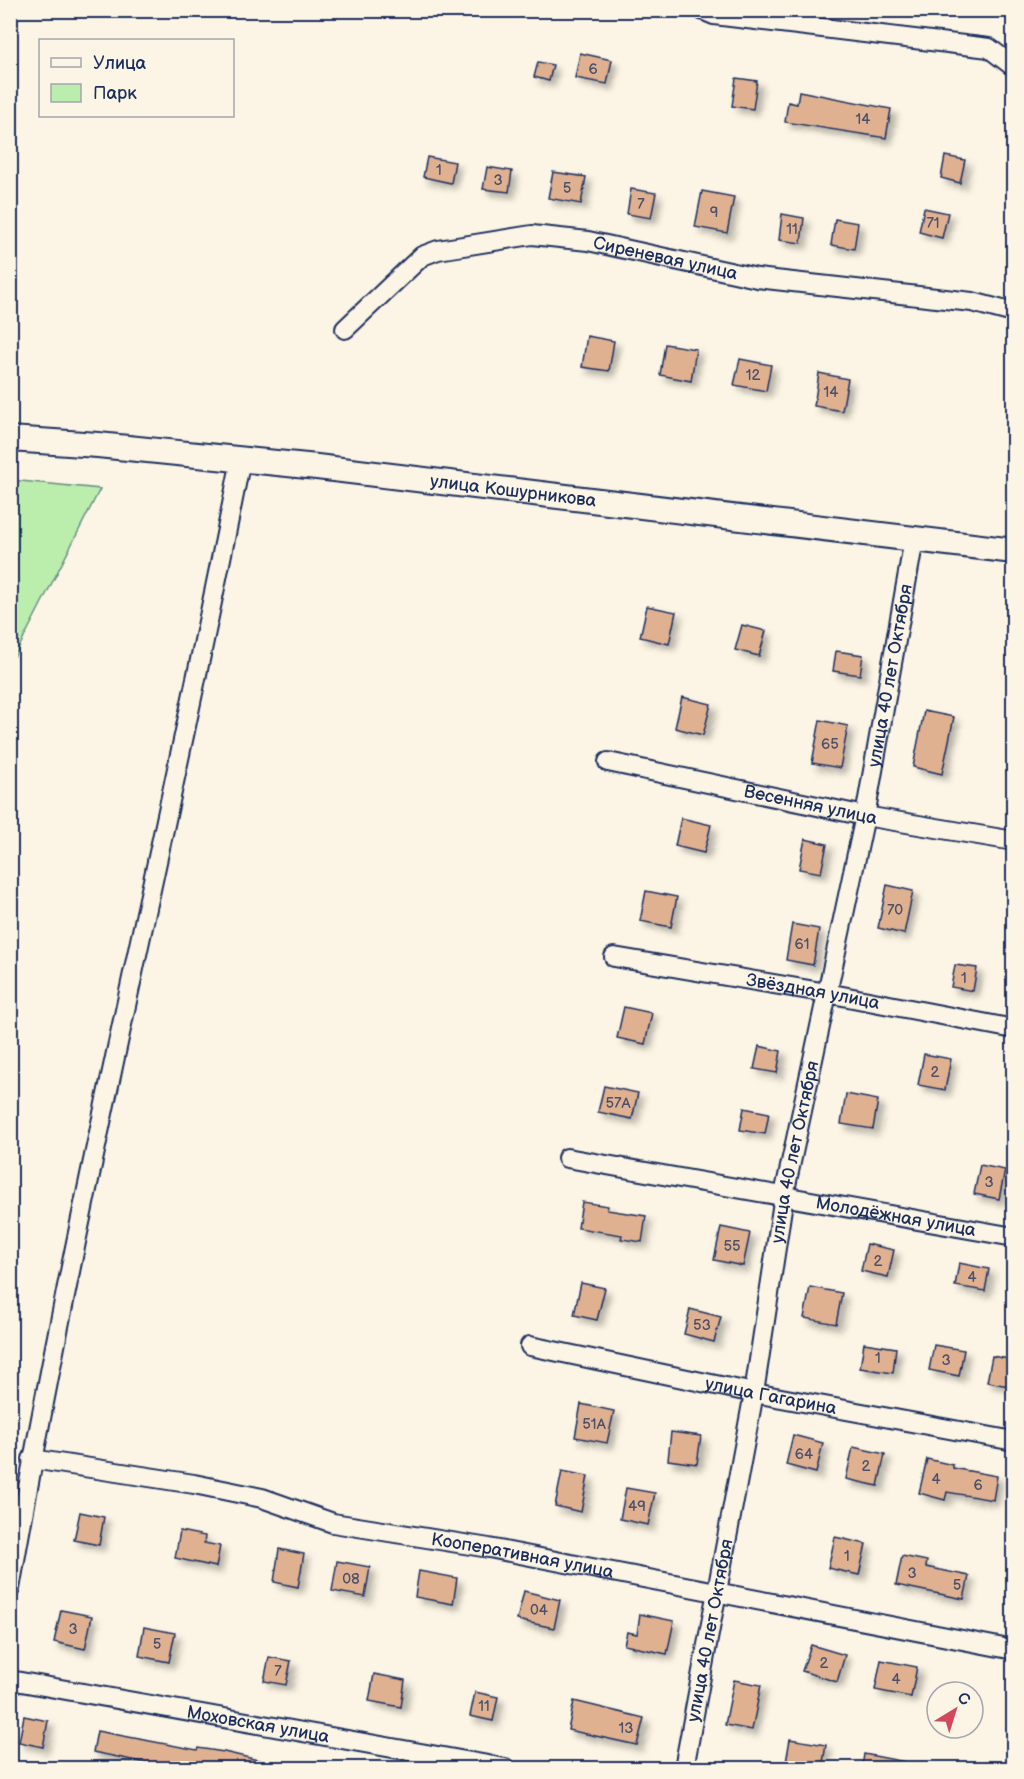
<svg xmlns="http://www.w3.org/2000/svg" width="1024" height="1779" font-family="'Balsamiq Sans',sans-serif">
<style>
.green{fill:#bbedad;stroke:#6b8e86;stroke-width:1.5}
.building{fill:#e0b191;stroke:#1b2f5e;stroke-width:1.5;filter:url(#shadow)}
.lines{fill:none;stroke-linecap:round;stroke-linejoin:round}
.minor-casing{stroke:#1b2f5e;stroke-width:22}
.secondary-casing{stroke:#1b2f5e;stroke-width:28}
.minor{stroke:#fcf5e5;stroke-width:18}
.secondary{stroke:#fcf5e5;stroke-width:24}
.labels{text-anchor:middle;stroke-width:6;stroke-linejoin:round;paint-order:stroke}
.number-label{font-size:15px;fill:#4c506b}
.street-label{font-size:18px;fill:#1b2f5e;stroke:#fcf5e5}
</style>
<defs>
<filter id="shadow"><feDropShadow dx="5.5" dy="5.5" stdDeviation="3" flood-color="#0004"/></filter>
</defs>
<rect width="100%" height="100%" fill="#fcf5e5"/>
<filter id="ink" filterUnits="userSpaceOnUse"><feTurbulence type="fractalNoise" baseFrequency=".0167" numOctaves="2"/><feDisplacementMap in="SourceGraphic" scale="12" xChannelSelector="R" yChannelSelector="G"/><feConvolveMatrix kernelMatrix="1 2 1 2 8 2 1 2 1" color-interpolation-filters="sRGB"/></filter>
<g filter="url(#ink)">
<!-- green -->
<path class="green" d="M11,480L100,489L11,663L10,480Z"/>
<!-- building -->
<path class="building" d="M580,53L612,60L607,84L575,78Z
M538,62L553,65L549,81L534,77Z
M736,78L757,81L753,109L732,106Z
M799,91L891,109L886,138L785,122L788,102L797,104Z
M945,156L965,160L960,183L941,178Z
M427,157L455,162L451,183L423,177Z
M487,167L512,171L509,192L483,189Z
M553,172L586,177L581,204L548,198Z
M631,189L656,193L651,218L627,214Z
M702,191L734,197L727,233L695,227Z
M924,208L948,213L942,238L919,232Z
M782,214L804,218L801,243L779,240Z
M835,219L858,223L854,249L831,245Z
M587,336L614,341L609,371L582,367Z
M665,344L696,349L691,381L660,375Z
M740,359L771,365L766,391L734,385Z
M819,373L848,379L842,411L814,406Z
M647,606L676,612L669,644L640,637Z
M742,625L766,631L759,656L735,650Z
M836,651L863,655L860,675L833,671Z
M682,697L711,704L703,735L675,728Z
M924,711L954,717L942,774L913,767Z
M820,720L848,726L840,768L812,763Z
M681,818L711,825L704,853L675,846Z
M805,839L827,844L821,873L799,869Z
M887,885L913,891L904,934L878,928Z
M646,891L677,897L671,927L640,921Z
M792,924L819,929L813,965L786,960Z
M955,965L977,968L973,991L951,987Z
M624,1007L652,1013L645,1044L617,1038Z
M759,1046L781,1051L777,1073L754,1069Z
M924,1054L951,1059L945,1090L918,1085Z
M604,1086L638,1093L632,1119L598,1112Z
M846,1094L878,1100L873,1129L841,1124Z
M744,1108L769,1113L765,1134L740,1130Z
M980,1165L1005,1170L999,1199L974,1194Z
M582,1202L608,1206L607,1210L646,1216L642,1242L621,1239L622,1235L578,1228Z
M721,1227L750,1233L743,1266L714,1260Z
M867,1244L894,1250L888,1277L861,1271Z
M959,1263L989,1269L985,1291L955,1286Z
M581,1283L605,1288L597,1320L574,1315Z
M810,1287L842,1293L836,1324L804,1318Z
M690,1309L721,1317L714,1342L684,1334Z
M864,1343L896,1348L893,1373L860,1368Z
M934,1345L964,1350L959,1376L929,1370Z
M992,1356L1014,1360V1387L987,1382Z
M581,1404L614,1411L607,1443L575,1437Z
M671,1432L701,1436L697,1464L668,1460Z
M793,1435L823,1443L816,1473L786,1465Z
M853,1447L885,1454L878,1486L846,1479Z
M927,1459L953,1465V1468L997,1476L993,1500L947,1492L945,1500L919,1493Z
M562,1471L588,1476L581,1512L555,1506Z
M626,1488L655,1493L648,1525L620,1519Z
M80,1512L104,1517L99,1545L74,1540Z
M180,1531L205,1536L204,1543L220,1546L216,1567L175,1558Z
M835,1537L866,1544L859,1575L828,1568Z
M279,1549L304,1554L298,1587L274,1582Z
M902,1556L927,1561L926,1567L969,1576L964,1599L896,1585Z
M337,1561L370,1567L365,1597L332,1591Z
M419,1571L457,1578L453,1604L415,1597Z
M524,1591L560,1600L554,1628L517,1620Z
M61,1610L92,1616L85,1649L54,1642Z
M640,1614L674,1621L667,1654L624,1645L627,1632L637,1634Z
M144,1627L175,1633L169,1662L139,1656Z
M811,1645L845,1655L837,1682L802,1671Z
M269,1657L291,1661L286,1685L264,1681Z
M881,1660L917,1667L911,1697L875,1690Z
M374,1674L405,1680L401,1707L369,1701Z
M734,1680L761,1685L752,1730L725,1725Z
M475,1692L498,1697L493,1721L470,1716Z
M574,1701L644,1718L637,1745L568,1730Z
M24,1716L48,1721L43,1747L19,1742Z
M97,1731L197,1750L198,1748L224,1752L267,1762L266,1768H171L93,1752Z
M790,1739L826,1745L822,1768H785Z
M864,1754L906,1762L905,1768H862Z"/>
<g class="lines">
<!-- minor casing -->
<g class="minor-casing">
<g id="minor">
<path d="M702,10L714,15L989,48L1014,67"/>
<path id="s1" d="M345,329L422,256L438,250L532,235L588,241L757,278L972,302L1014,313"/>
<path id="s2" d="M608,762L865,816L1014,841"/>
<path id="s3" d="M614,957L827,993L1014,1029"/>
<path id="s4" d="M567,1158L1014,1237"/>
<path id="s5" d="M530,1346L754,1393L1014,1441"/>
<path id="s6" d="M32,1459L194,1484L262,1498L333,1523L489,1548L1014,1650"/>
<path d="M10,1589C75,1210 167,837 241,459"/>
<path id="s7" d="M10,1680L505,1768"/>
<path id="s8" d="M684,1768L754,1393L784,1195L865,816L914,539"/>
</g>
</g>
<!-- secondary casing -->
<g class="secondary-casing">
<g id="secondary">
<path id="s9" d="M10,439L98,445L317,467L1014,551"/>
</g>
</g>
<!-- minor -->
<use href="#minor" class="minor"/>
<!-- secondary -->
<use href="#secondary" class="secondary"/>
</g>
</g>
<g class="labels">
<!-- number labels -->
<g class="number-label">
<text x="593" y="74">6</text>
<text x="863" y="124">14</text>
<text x="439" y="175">1</text>
<text x="498" y="185">3</text>
<text x="567" y="193">5</text>
<text x="641" y="209">7</text>
<text x="714" y="217">9</text>
<text x="933" y="228">71</text>
<text x="792" y="234">11</text>
<text x="753" y="380">12</text>
<text x="831" y="397">14</text>
<text x="830" y="749">65</text>
<text x="895" y="915">70</text>
<text x="802" y="949">61</text>
<text x="964" y="983">1</text>
<text x="935" y="1077">2</text>
<text x="618" y="1108">57А</text>
<text x="989" y="1187">3</text>
<text x="732" y="1251">55</text>
<text x="878" y="1266">2</text>
<text x="972" y="1282">4</text>
<text x="702" y="1330">53</text>
<text x="878" y="1363">1</text>
<text x="946" y="1365">3</text>
<text x="594" y="1429">51А</text>
<text x="804" y="1459">64</text>
<text x="866" y="1471">2</text>
<text x="936" y="1484">4</text>
<text x="978" y="1490">6</text>
<text x="637" y="1511">49</text>
<text x="847" y="1561">1</text>
<text x="912" y="1578">3</text>
<text x="351" y="1584">08</text>
<text x="957" y="1590">5</text>
<text x="539" y="1615">04</text>
<text x="73" y="1634">3</text>
<text x="157" y="1649">5</text>
<text x="824" y="1668">2</text>
<text x="278" y="1676">7</text>
<text x="896" y="1684">4</text>
<text x="484" y="1711">11</text>
<text x="626" y="1733">13</text>
</g>
<!-- street labels -->
<g class="street-label">
<text dy="6" stroke="none"><textPath href="#s1" startOffset="354">Сиреневая улица</textPath></text>
<text dy="6" stroke="none"><textPath href="#s9" startOffset="506">улица Кошурникова</textPath></text>
<text dy="6" stroke="none"><textPath href="#s8" startOffset="1112">улица 40 лет Октября</textPath></text>
<text dy="6" stroke="none"><textPath href="#s2" startOffset="207">Весенняя улица</textPath></text>
<text dy="6" stroke="none"><textPath href="#s3" startOffset="202">Звёздная улица</textPath></text>
<text dy="6" stroke="none"><textPath href="#s8" startOffset="626">улица 40 лет Октября</textPath></text>
<text dy="6" stroke="none"><textPath href="#s4" startOffset="334">Молодёжная улица</textPath></text>
<text dy="6" stroke="none"><textPath href="#s5" startOffset="246">улица Гагарина</textPath></text>
<text dy="6" stroke="none"><textPath href="#s6" startOffset="501">Кооперативная улица</textPath></text>
<text dy="6" stroke="none"><textPath href="#s8" startOffset="140">улица 40 лет Октября</textPath></text>
<text dy="6" stroke="none"><textPath href="#s7" startOffset="252">Моховская улица</textPath></text>
</g>
</g>
<!-- margin -->
<rect width="1024" height="1779" fill="none" stroke="#fcf5e5" stroke-width="36"/>
<rect x="18" y="18" width="988" height="1743" fill="none" stroke="#1b2f5e" stroke-width="2" filter="url(#ink)"/>
<!-- legend -->
<rect x="39" y="39" width="195" height="78" fill="#fcf5e5" stroke="#a2a6af" stroke-width="1.5"/>
<rect x="51" y="58" width="30" height="9" fill="#fcf5e5" stroke="#a2a6af" stroke-width="1.5"/>
<text x="93" y="69" font-size="18" fill="#1b2f5e">Улица</text>
<rect x="51" y="84" width="30" height="18" fill="#bbedad" stroke="#a2a6af" stroke-width="1.5"/>
<text x="93" y="99" font-size="18" fill="#1b2f5e">Парк</text>
<!-- north arrow -->
<g transform="translate(955 1710) rotate(38)"><circle r="28" fill="#fcf5e5" stroke="#a2a6af" stroke-width="1.5"/>
<path d="M0-4.5L10 22L0 15L-10 22Z" fill="#d1495b"/>
<text y="-9" font-size="16" font-weight="bold" text-anchor="middle" fill="#1b2f5e">С</text>
</g>
</svg>
